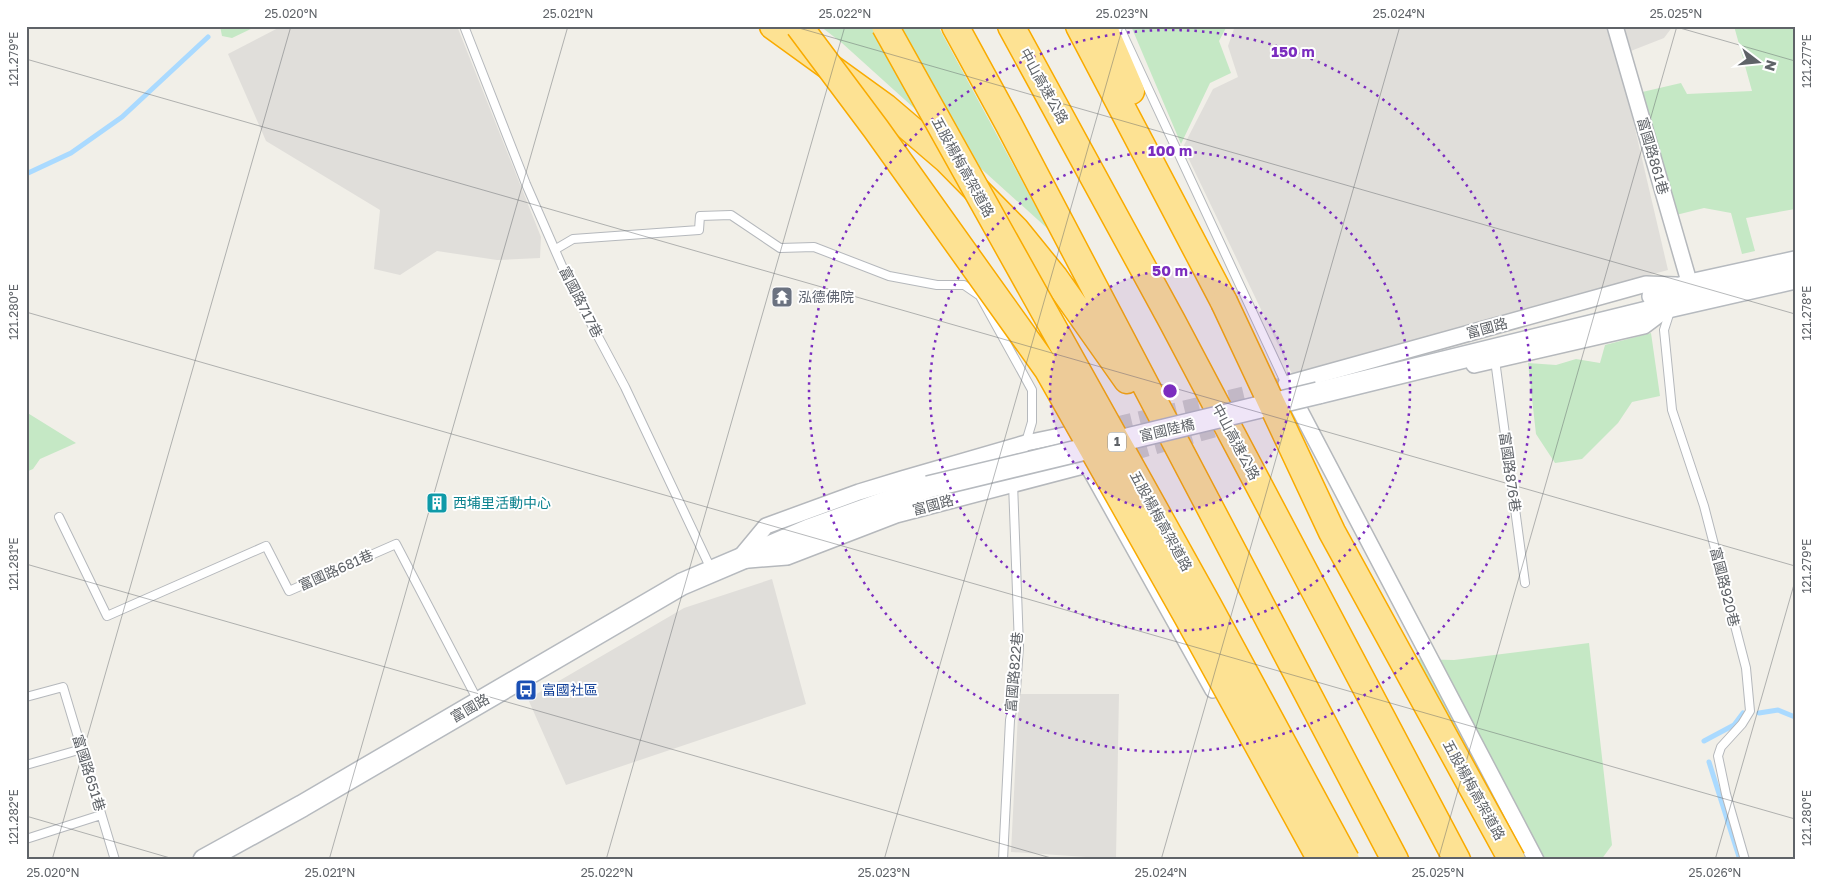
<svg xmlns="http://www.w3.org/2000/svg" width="1821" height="886" font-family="'Golos Text','Noto Sans TC',sans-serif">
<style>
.industrial{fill:#e0deda}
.green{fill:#c5e8c5}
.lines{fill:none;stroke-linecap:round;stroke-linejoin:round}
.stream{stroke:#aadaff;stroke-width:5}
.street-tunnel{stroke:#ccccc8;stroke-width:15;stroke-dasharray:15 8;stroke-linecap:butt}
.lane-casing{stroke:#b5b8bc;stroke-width:10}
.street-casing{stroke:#b5b8bc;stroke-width:18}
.secondary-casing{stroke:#b6babf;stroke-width:24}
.highway-casing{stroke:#f9ab00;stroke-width:29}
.lane{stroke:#fff;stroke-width:8}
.street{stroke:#fff;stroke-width:15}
.secondary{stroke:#fff;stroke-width:21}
.highway{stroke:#fde293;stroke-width:26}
.secondary-bridge-casing{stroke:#b6babf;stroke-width:24;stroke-linecap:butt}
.highway-bridge-casing{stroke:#f9ab00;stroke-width:29;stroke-linecap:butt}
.secondary-bridge{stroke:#fff;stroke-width:21}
.highway-bridge{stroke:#fde293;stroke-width:26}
.ticks{fill:none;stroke:#5f6368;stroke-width:1;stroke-opacity:0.45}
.ring{fill:none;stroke:#7b2cbf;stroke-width:2.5;stroke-dasharray:2.5 5}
.labels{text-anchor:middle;stroke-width:4;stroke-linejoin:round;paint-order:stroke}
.shield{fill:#fff;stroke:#8f9295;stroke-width:1}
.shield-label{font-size:12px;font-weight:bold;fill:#5f6368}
.street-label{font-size:14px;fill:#5f6368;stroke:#fff}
.worship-label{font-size:14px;fill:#5b616d;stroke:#fff;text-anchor:start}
.culture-label{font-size:14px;fill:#0d838f;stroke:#fff;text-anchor:start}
.transit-label{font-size:14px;fill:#164399;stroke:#fff;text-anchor:start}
.centre{fill:#7b2cbf;stroke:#fff;stroke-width:2.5}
.ring-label{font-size:15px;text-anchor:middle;font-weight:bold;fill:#7b2cbf;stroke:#fff;stroke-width:4;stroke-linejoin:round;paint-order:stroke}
.neatline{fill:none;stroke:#5f6368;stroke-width:2}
.ticks-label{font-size:12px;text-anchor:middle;fill:#5f6368}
</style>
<rect width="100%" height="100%" fill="#f1efe8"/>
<!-- industrial -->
<path class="industrial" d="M282,26H457L541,237L540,258L497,260L437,251L400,275L374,269L380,210L266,141L228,54Z
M1235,26H1673L1664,38L1618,56L1668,270L1371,352L1293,376L1183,147L1213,89L1238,77L1228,46Z
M772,579L806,704L566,785L528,699L684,608Z
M1019,694H1119L1116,859L1011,852Z"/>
<!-- green -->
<path class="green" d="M220,26H257L232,38L222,36Z
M820,26H938L1048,229L842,43Z
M1131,26H1227L1219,41L1231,73L1210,83L1181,144Z
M1734,26H1795V209L1746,218L1755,251L1742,254L1731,213L1704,208L1676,215L1638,93L1681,83L1687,94L1752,91Z
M1651,333L1660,396L1632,402L1618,423L1582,459L1555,463L1536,434L1528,363L1556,365L1576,359L1600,363L1605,345Z
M26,412L76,443L40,459L33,469L26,472Z
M1589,643L1612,845L1601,860H1497L1391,666L1411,659L1454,660Z"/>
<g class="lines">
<!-- stream -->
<path class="stream" d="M26,174L71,153L122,117L208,37
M1759,713L1778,710L1795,717
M1704,741L1734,725L1743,713
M1709,762L1740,860"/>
<!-- street-tunnel -->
<path class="street-tunnel" d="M1117,424L1286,384
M1133,453L1235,424"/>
<!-- lane casing -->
<g class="lane-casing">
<path id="lane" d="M464,26L526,184L569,282L625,387L711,569
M1119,26L1286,384
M556,249L573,239L699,230L700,216L731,215L780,248L814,247L889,276L937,285H964L980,296L1032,390V422L1020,462
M1671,308L1664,330L1672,410L1704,506L1746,668L1750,711L1742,724L1721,747L1718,756L1726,794L1745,860
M1495,360L1525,583
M59,517L107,616L266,546L289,591L396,544L478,701
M26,697L63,687L115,860
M26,765L82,749
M26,839L101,815
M1003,860L1010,720L1016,690L1019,646L1013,483"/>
</g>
<!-- street casing -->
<g class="street-casing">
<path id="street" d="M1615,26L1690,285
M1474,365L1644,326L1664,311
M1089,430L1026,443L902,479L859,492L766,526L737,561L787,557L896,515L1106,460
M1083,457L1213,690
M1536,860L1286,384L1646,284L1676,285"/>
</g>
<!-- secondary casing -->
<g class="secondary-casing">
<path id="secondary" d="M1653,296L1690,285L1795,262
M1318,393L1672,306L1795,278
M204,860L302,806L682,584L809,530L928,487"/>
</g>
<!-- highway casing -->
<g class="highway-casing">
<path id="highway" d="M773,26L885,107L947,160L1016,230L1055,278L1127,380
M955,26L1008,123L1395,860
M1011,26L1172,321L1457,860
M1079,26L1224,302
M1103,26L1131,91"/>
</g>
<!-- lane -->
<use href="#lane" class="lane"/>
<!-- street -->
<use href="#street" class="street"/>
<!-- secondary -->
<use href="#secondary" class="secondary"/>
<!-- highway -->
<use href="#highway" class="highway"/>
<!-- secondary-bridge casing -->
<g class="secondary-bridge-casing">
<path id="secondary-bridge" d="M928,487L1318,393"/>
</g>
<!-- highway-bridge casing -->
<g class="highway-bridge-casing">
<path id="highway-bridge" d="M799,26L876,129L1048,370L1187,616L1321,860
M885,26L1208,605L1346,860
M1224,302L1332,532L1512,860"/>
</g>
<!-- secondary-bridge -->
<use href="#secondary-bridge" class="secondary-bridge"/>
<!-- highway-bridge -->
<use href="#highway-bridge" class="highway-bridge"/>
</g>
<!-- ticks -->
<path class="ticks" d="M792,26L1795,314M1673,26L1795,61M26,59L1795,566M26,312L1795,819M26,564L1058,860M26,816L177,860M52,860L291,26M329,860L568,26M606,860L845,26M884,860L1123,26M1161,860L1400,26M1438,860L1677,26M1715,860L1795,581"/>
<!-- distance rings -->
<circle cx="1170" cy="391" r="120" fill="#7b2cbf" fill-opacity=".12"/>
<g class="ring">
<circle cx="1170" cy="391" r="120"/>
<circle cx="1170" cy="391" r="240"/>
<circle cx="1170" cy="391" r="361"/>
</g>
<!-- icons -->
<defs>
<g id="temple-square" transform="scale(1.125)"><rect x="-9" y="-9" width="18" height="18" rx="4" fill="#6b7280" stroke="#fff"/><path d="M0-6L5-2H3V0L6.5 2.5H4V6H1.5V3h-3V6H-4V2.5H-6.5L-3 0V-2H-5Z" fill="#fff"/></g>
<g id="building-square" transform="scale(1.125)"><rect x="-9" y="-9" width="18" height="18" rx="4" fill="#0f9aa8" stroke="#fff"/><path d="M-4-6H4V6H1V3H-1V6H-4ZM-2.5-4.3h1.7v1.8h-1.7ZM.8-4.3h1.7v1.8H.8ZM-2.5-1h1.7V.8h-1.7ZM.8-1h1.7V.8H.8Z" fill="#fff"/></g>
<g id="bus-square" transform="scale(1.125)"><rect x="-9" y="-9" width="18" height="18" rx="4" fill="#1a4fb4" stroke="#fff"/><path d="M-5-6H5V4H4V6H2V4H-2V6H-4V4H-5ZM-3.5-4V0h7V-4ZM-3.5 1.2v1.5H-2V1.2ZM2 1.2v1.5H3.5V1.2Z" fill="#fff"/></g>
</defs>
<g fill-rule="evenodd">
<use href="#temple-square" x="782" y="297"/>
<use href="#building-square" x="437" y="503"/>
<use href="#bus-square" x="526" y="690"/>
</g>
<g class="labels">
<!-- shield labels -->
<rect class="shield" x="1108" y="432.5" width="18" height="19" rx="4"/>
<g class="shield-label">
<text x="1117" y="446">1</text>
</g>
<!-- street labels -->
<g class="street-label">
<text transform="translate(1044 86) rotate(61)" y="5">中山高速公路</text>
<text transform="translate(1653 156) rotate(74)" y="5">富國路861巷</text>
<text transform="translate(963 167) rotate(61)" y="5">五股楊梅高架道路</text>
<text transform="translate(581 302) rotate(63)" y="5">富國路717巷</text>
<text transform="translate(1487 328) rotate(-15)" y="5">富國路</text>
<text transform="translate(1167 430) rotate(-13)" y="5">富國陸橋</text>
<text transform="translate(1236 442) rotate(62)" y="5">中山高速公路</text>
<text transform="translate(1510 472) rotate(82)" y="5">富國路876巷</text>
<text transform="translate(933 505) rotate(-15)" y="5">富國路</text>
<text transform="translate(1161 521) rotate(61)" y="5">五股楊梅高架道路</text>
<text transform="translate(336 570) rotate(-24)" y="5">富國路681巷</text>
<text transform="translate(1725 587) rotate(76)" y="5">富國路920巷</text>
<text transform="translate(1014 672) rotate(-85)" y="5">富國路822巷</text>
<text transform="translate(470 708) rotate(-30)" y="5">富國路</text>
<text transform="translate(89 773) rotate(73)" y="5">富國路651巷</text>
<text transform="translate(1474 790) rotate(61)" y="5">五股楊梅高架道路</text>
</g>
<!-- worship labels -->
<g class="worship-label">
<text x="798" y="302">泓德佛院</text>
</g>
<!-- culture labels -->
<g class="culture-label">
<text x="453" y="508">西埔里活動中心</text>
</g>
<!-- transit labels -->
<g class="transit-label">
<text x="542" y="695">富國社區</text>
</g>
</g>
<circle cx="1170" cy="391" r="8" class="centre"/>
<g class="ring-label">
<text x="1293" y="57">150 m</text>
<text x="1170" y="156">100 m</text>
<text x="1170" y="276">50 m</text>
</g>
<!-- border -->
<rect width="1821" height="886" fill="none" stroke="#ffffff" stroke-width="55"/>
<!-- north arrow -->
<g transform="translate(1758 62) rotate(106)" stroke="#ffffff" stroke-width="4" paint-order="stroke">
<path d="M0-4L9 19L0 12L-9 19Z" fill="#5f6368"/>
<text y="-8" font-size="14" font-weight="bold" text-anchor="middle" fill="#5f6368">N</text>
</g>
<rect x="28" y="28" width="1766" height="830" class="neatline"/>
<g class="ticks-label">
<text x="291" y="18">25.020°N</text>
<text x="568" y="18">25.021°N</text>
<text x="845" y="18">25.022°N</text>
<text x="1122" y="18">25.023°N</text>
<text x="1399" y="18">25.024°N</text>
<text x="1676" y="18">25.025°N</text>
<text transform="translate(14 59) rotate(-90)" y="4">121.279°E</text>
<text transform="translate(1807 61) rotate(-90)" y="4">121.277°E</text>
<text transform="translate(14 312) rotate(-90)" y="4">121.280°E</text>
<text transform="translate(1807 313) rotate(-90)" y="4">121.278°E</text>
<text transform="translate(14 564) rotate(-90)" y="4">121.281°E</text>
<text transform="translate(1807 566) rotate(-90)" y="4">121.279°E</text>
<text transform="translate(14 817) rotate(-90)" y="4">121.282°E</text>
<text transform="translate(1807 818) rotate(-90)" y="4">121.280°E</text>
<text x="53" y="877">25.020°N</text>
<text x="330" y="877">25.021°N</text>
<text x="607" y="877">25.022°N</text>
<text x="884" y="877">25.023°N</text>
<text x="1161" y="877">25.024°N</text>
<text x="1438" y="877">25.025°N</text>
<text x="1715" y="877">25.026°N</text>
</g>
</svg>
